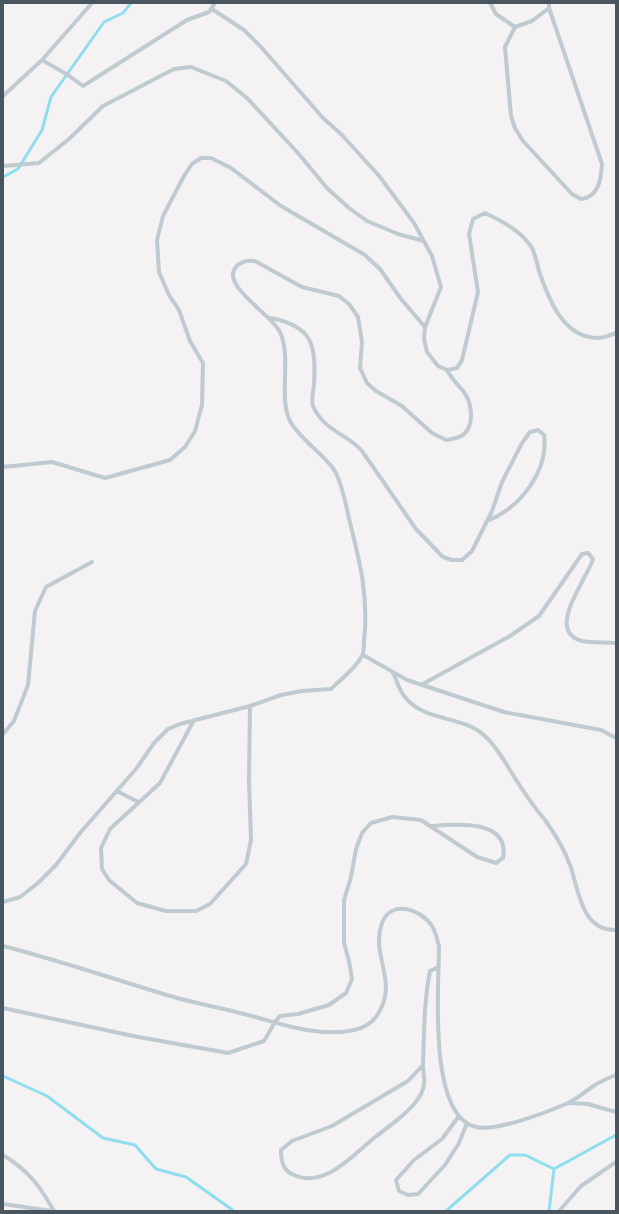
<svg xmlns="http://www.w3.org/2000/svg" width="619" height="1214" font-family="Inter,sans-serif">
<style>
.lines{fill:none;stroke-linecap:round;stroke-linejoin:round}
.stream{stroke:#8edeef;stroke-width:3}
.lane{stroke:#c0cad1;stroke-width:4}
</style>
<rect width="100%" height="100%" fill="#f4f2f2"/>
<g class="lines">
<!-- stream -->
<path class="stream" d="M3,177L18,169L42,130L51,97L104,22L123,13L131,3
M3,1076L47,1096L103,1138L135,1145L156,1169L186,1177L234,1211
M554,1169L616,1135
M446,1211L510,1155H525L554,1169
M549,1211L554,1169"/>
<!-- lane -->
<path class="lane" d="M490,3L496,14L515,27L532,21L549,8V3
M212,9L244,30L261,47L323,118L342,135L380,177L414,223L432,256L441,287L425,327L424,339L427,352L438,366L447,370L457,368L462,360L478,292L469,234L473,219L485,213C502,221 519,230 530,245C535,251 537,263 539,271C548,298 563,338 598,338C604,338 610,335 616,333
M515,27L505,47L511,116L515,128L523,141L572,194L581,199C599,197 601,179 602,164L549,8
M42,60L92,3
M3,96L42,60L68,75L83,86L187,20L209,12L215,3
M3,166L39,163L69,139L103,106L174,69L191,67L226,81L247,98L298,153L327,188L349,208L367,221L398,234L424,241
M270,318C313,326 316,344 314,385C313,391 311,400 313,406C324,431 346,433 362,451L416,529L443,557L452,560H462L472,551L492,511L502,482L522,443L530,432L538,430L544,435C549,471 520,508 487,521
M3,467L52,462L105,478L170,460L185,447L195,431L202,405L203,363L190,341L179,310L169,295L159,272L157,240L163,216L184,176L192,164L201,158H211L231,168L281,206L365,255L380,269L401,299L425,327
M363,655L407,680L504,712L601,730L616,738
M393,673C397,680 399,691 405,697C424,722 463,715 485,736C497,747 505,762 513,775C523,791 533,806 545,820C555,834 564,848 570,865C579,890 581,931 616,930
M421,685L510,636L539,616L582,554L588,553L593,559C588,578 544,631 582,641C592,643 605,642 616,643
M194,720L160,783L110,829L101,848L102,869L109,880L137,903L166,911H196L210,904L246,864L251,840L249,781L250,706
M3,734L14,721L28,685L35,611L46,587L92,562
M117,791L138,802
M3,902L20,897L38,883L56,865L80,833L136,769L154,743L168,729L180,724L250,706L281,695L302,691L331,689C341,679 355,669 362,656C364,652 364,646 364,641C369,597 360,562 349,519C346,504 343,488 336,473C327,456 300,440 290,421C278,397 292,359 280,332C272,315 220,285 236,267C241,261 247,260 255,261L302,287L339,296L349,304L358,317L362,342L360,368L367,383L376,391L402,406L432,433L446,440C452,439 460,438 464,434C474,425 472,406 466,395C460,386 452,380 447,370
M3,946C62,961 119,981 177,998C199,1004 222,1008 244,1014C279,1023 317,1038 354,1030C364,1028 373,1022 378,1014C399,981 370,955 382,923C391,899 421,909 432,926C436,932 437,940 439,946C439,984 427,1116 476,1127C496,1132 547,1112 566,1104C575,1100 584,1093 592,1087C599,1082 608,1078 616,1075
M3,1008L133,1036L228,1053L264,1041L275,1022L280,1016L298,1014L329,1005L346,993L352,979L349,961L344,943V900L351,877L356,849L362,833L371,823L392,817L421,820L477,857L496,863L503,858C510,819 456,824 431,826
M423,1065L408,1081L332,1126L292,1141L281,1150C281,1161 283,1171 294,1175C324,1189 353,1155 374,1138C389,1126 418,1107 423,1089C426,1082 423,1072 423,1065C424,1034 424,1001 430,971L439,967
M569,1103L588,1104L616,1112
M459,1116L442,1139L414,1160L396,1180L399,1191L408,1195L418,1194L445,1165L459,1143L467,1123
M3,1155C29,1171 39,1185 54,1211
M3,1204L52,1211
M559,1211L581,1186L616,1162"/>
</g>
<!-- border -->
<rect width="619" height="1214" fill="none" stroke="#495660" stroke-width="8"/>
</svg>
